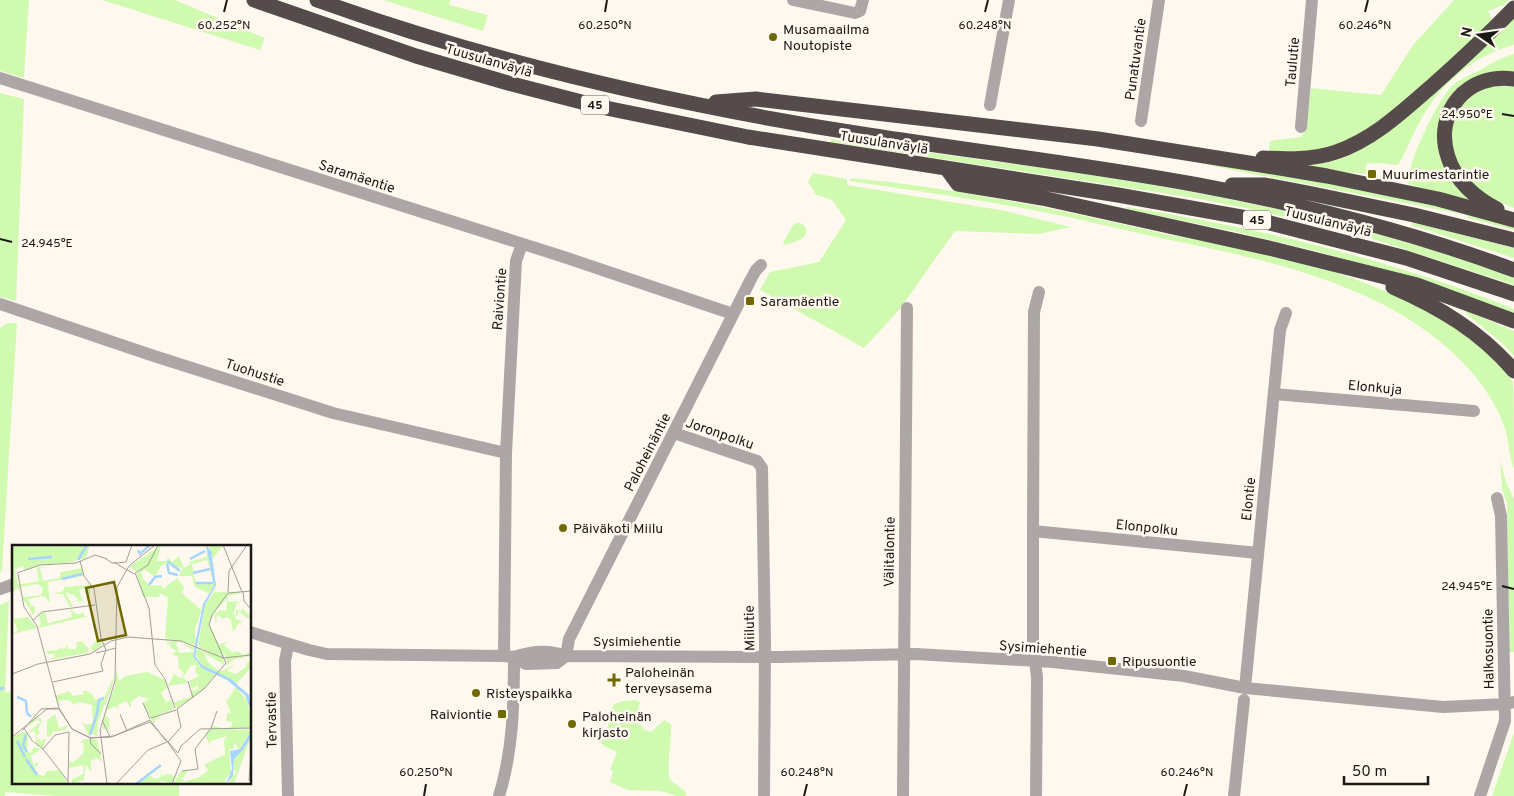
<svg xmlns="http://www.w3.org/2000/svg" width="1514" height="796" font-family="Overpass,sans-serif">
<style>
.green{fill:#d1fab1}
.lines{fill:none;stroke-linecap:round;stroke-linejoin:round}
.stream{stroke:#a6d5fd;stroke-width:3}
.minor{stroke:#aca6a6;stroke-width:12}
.highway{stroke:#564b4b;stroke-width:15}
.ticks{fill:none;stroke:#1b1915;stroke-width:2}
.poi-dot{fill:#706800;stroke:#fef8ee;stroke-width:2}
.labels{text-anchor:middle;stroke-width:5;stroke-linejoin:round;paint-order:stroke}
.shield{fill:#fef8ee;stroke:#5f5c56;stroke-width:1}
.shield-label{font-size:12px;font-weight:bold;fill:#1b1915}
.poi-label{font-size:14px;fill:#1b1915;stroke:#fef8ee;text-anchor:start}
.street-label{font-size:14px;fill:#1b1915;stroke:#fef8ee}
.inset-river{fill:none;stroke:#a6d5fd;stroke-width:2.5}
.inset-road{fill:none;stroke:#a39f97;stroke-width:1}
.view{fill:#706800;fill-opacity:0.15;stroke:#706800;stroke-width:2.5}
.inset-edge{fill:none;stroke:#1b1915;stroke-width:2.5}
.ticks-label{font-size:12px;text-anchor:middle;fill:#1b1915;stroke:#fef8ee;stroke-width:5;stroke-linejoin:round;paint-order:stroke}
</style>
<rect width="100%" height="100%" fill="#fef8ee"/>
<!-- green -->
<path class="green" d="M0,0H29L24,78L0,71Z
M102,0H175L265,38L260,50Z
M383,0H450L449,5L488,15L483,31Z
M1454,0H1509L1503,6H1501L1488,11L1492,19C1472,41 1450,60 1428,80C1400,104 1371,134 1334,145C1314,152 1291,151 1269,151L1270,141L1301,137L1306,130L1311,88L1381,95L1413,45Z
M1514,17V45C1477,54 1444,81 1424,114C1414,130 1408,149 1398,165L1380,163L1366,164V174L1329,171L1296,162L1336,158Z
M1514,54V72H1491L1478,77L1439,129L1474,202L1408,184C1407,163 1436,104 1450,88C1457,80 1466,77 1476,72C1489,65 1499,58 1514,54Z
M1494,85H1511L1514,86V208C1501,202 1484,196 1473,186C1468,180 1462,174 1458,168C1446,149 1450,114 1467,99C1475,92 1485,89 1494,85Z
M0,93L24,99L16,301L0,297Z
M831,139C953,157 1076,170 1197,193C1304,213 1412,240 1514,278V285L1364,236L1260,211L1195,198L831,142Z
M1199,161L1356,186L1514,225V230L1468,218L1467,215L1228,169L1200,163Z
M813,173L847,179V185L1006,211L1071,227L1039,234L955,231L899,310L864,348L760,290L770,272L819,262L846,220L832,200L816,195L808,182Z
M851,178C957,188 1061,210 1165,234C1191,239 1217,243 1243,248C1316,263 1391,287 1455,328C1475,342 1499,360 1513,382C1514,388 1514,457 1514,469C1509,457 1509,444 1506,432C1500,411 1487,391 1474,375C1395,281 1255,258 1142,234C1111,227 1080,219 1048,213C983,200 916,191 850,181Z
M1127,207C1259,228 1390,259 1514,309V318L1373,267L1320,252L1237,232L1126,209Z
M798,222L805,226C811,239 793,243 784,245L783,243L793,225Z
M1412,222L1514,248V258L1411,225Z
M1467,311L1514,331V356L1500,341L1466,314Z
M7,323H17L2,571L0,572V328Z
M1500,460L1506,482L1514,499V652H1508L1507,504L1502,488Z
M9,601L5,692L14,693V782H179V796H56L5,792V796H0V605Z
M636,700L640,702L636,719L645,730L651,732L664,720L671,724C672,743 666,762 670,780L685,791L686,796H676L660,791L628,790L610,782L613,772L610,770L617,752L604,746L600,742C609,733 608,716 614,704L623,701Z
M1514,733V796H1492Z"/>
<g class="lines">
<!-- stream -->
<path class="stream" d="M0,689L3,688"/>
<!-- minor -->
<path class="minor" d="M793,0L855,13L860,11L863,0
M0,78L564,257L733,314
M990,105L1009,0
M1141,121L1159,0
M1301,127L1312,0
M0,304L151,355L333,413L506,453
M1274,394L1474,411
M674,433L757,461L762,468L765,642L764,796
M1033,531L1258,553
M0,589L14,584
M250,632L309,650L327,654L504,656L514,657L526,664L557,663L566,656
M504,656L506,453L516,261L522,244
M566,656L569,639L750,281L756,270L761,265
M514,657C531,651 550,650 566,656L779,657L916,654L1053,662L1184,676L1245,688L1443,707L1505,704L1514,702
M1245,688L1280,330L1286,313
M288,796L285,661L288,645
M499,796C513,751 514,704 514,657
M903,796L907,308
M1036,796L1037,677L1033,645V531L1034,312L1039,292
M1234,796L1244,700
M1480,796L1505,721L1501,516L1497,498"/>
<!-- highway -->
<path class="highway" d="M254,0L416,56L508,83L601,107L748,137L1118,195L1258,220L1406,258L1514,294
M317,0C495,64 681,106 868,135C978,152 1089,165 1198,185C1305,205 1412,232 1514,270
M716,102L756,99L1098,139L1255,164L1327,176L1438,199L1514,220
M1263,158C1286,159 1313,160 1336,152C1374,139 1403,111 1433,85C1461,60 1488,35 1514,8
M947,169L958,184L1042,198L1273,249L1417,285L1514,321
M1232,185H1265L1308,193L1414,215L1514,240
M1497,209C1476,199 1455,180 1448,157C1433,112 1468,72 1514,79
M1393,287C1439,307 1481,332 1514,371"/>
</g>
<!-- ticks -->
<path class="ticks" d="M224,12L227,0M605,12L607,0M985,12L988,0M1365,12L1368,0M1502,114L1514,116M0,239L12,242M1502,586L1514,589M424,796L426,784M804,796L807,784M1184,796L1187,784"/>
<!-- markers -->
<g class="poi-dot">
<circle cx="773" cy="37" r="5"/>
<rect x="1367" y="169" width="10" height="10" rx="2.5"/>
<rect x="745" y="296" width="10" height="10" rx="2.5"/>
<circle cx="563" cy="528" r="5"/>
<rect x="1107" y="656" width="10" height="10" rx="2.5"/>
<path d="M611.5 672.5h5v5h5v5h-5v5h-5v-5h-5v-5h5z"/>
<circle cx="476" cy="693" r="5"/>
<rect x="497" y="709" width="10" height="10" rx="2.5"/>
<circle cx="572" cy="724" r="5"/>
</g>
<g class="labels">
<!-- shield labels -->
<g class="shield">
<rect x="581" y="95.5" width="28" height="19" rx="4"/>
<rect x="1243" y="210.5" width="28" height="19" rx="4"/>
</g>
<g class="shield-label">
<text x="595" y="109">45</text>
<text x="1257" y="224">45</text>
</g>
<!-- poi labels -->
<g class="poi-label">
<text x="783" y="34">Musamaailma<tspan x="783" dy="16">Noutopiste</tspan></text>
<text x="1382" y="179">Muurimestarintie</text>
<text x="760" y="306">Saramäentie</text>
<text x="573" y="533">Päiväkoti Miilu</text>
<text x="1122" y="666">Ripusuontie</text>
<text x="625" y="677">Paloheinän<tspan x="625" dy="16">terveysasema</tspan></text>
<text x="486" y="698">Risteyspaikka</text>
<text x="492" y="719" text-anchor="end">Raiviontie</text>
<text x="582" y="721">Paloheinän<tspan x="582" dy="16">kirjasto</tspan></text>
</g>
<!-- street labels -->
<g class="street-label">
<text transform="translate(1135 59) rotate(-82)" y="5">Punatuvantie</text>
<text transform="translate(489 60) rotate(16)" y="5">Tuusulanväylä</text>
<text transform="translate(1292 62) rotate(-85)" y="5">Taulutie</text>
<text transform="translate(884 142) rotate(9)" y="5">Tuusulanväylä</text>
<text transform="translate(357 176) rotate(18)" y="5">Saramäentie</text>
<text transform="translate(1328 221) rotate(14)" y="5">Tuusulanväylä</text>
<text transform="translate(499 299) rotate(-86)" y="5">Raiviontie</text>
<text transform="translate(255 372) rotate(18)" y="5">Tuohustie</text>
<text transform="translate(1375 387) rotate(5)" y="5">Elonkuja</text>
<text transform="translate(720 433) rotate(19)" y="5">Joronpolku</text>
<text transform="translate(647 452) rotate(-63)" y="5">Paloheinäntie</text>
<text transform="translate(1248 499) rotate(-84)" y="5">Elontie</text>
<text transform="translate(1147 527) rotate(6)" y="5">Elonpolku</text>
<text transform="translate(889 552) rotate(-89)" y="5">Välitalontie</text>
<text transform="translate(749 628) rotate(-91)" y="5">Miilutie</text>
<text x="637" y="646">Sysimiehentie</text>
<text transform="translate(1043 648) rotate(4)" y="5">Sysimiehentie</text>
<text transform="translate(1488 649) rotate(-91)" y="5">Halkosuontie</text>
<text transform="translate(271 720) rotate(-91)" y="5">Tervastie</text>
</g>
</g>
<!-- overview -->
<g transform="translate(12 545)">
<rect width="239" height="239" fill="#fef8ee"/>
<path d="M0,0H78L74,13L55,18H64L47,19L50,18H45L28,23L31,36L47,33L49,27L70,23L72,31L36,37L37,49L40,48L37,50L38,58L32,51L16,54L19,61H23V67L18,72L20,68L10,52L29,50L31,43L26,39L8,42V46L5,43L0,48ZM27,20H36L32,23L24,22L27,36L6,40L3,24L11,21L12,26ZM149,0L145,16H156L155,11L160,17L167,11L172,23L179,18L176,17L195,12L194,0L202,41L193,56L183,84L184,100L153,93L156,53L150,49H147L148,52H131L124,29L134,21L124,26L117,22ZM195,15L198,24L182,27L180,19ZM156,17L168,26L167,22L170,23L167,31H180L183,42L198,49L189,65L170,48L172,42L165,33L151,44L149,40L139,41L131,34L129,27L134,25L143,32L149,21L154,19L157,28L166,31L158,27ZM198,25L201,37H184L181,29ZM197,1H211L200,14L202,20L210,15L202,21L205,33ZM205,35L203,47H215V50L217,47L231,48L216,51V57L225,56L229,61L225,58L221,69L224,71V65L229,66L230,63L239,72L235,73L226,66V70L222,73L229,76L230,83L228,77L221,87L219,75L215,72L211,74L205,70L204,79L202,70L208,65L214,66L215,53L201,69L197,78V86L198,80L207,100L217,96L212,100L221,108L225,106L232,110L239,106V110L228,112L239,111L220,115L214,122L215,117L211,105L212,120L192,108L196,117L207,126L205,128L190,120L183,109L185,103L199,110L187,103L202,109L186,101L193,60L202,47ZM75,37L81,42H78V49H75L74,43L67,45L71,56L64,57L66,54L63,51L53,47L61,61L58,62L51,49H41L51,46L52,42L76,40ZM62,62L68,69L72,67V71H77L26,83L29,79L26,69L33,67L36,78L60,72L58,63L64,69H68ZM16,72L25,83L0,89L6,85L1,74ZM139,94H155L162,95L172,97L182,100L165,96L167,97L164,98L167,108L179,107L180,104L168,98L183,102L180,106L184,116L203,130L190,146L165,163L161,157L171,155V151L172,154L179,152L180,146L186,144V140L180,144L177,136L187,131L183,127L184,120L178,121L171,133L177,138L156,141L162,129L169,133L172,128L167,124L166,112L160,109L164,106L158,102L159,98L156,100L154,97L163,96ZM85,95L91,99L81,107L36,115L43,112L42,109H35L34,106L46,105L47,101L48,104L54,103V99L57,104H64L65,97L70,96L77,104L75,108L82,106L78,103ZM235,117L239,118V123L224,139L205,128L224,119L215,126L224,129L234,122ZM104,124L107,136L113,131L135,127L153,135L155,143L149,148L154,157L159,155L162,164L141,172H147L149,175L145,173L142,179L131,158L137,154L127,151L119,157V163L114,156L106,160V165L104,161L95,165L93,171L96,172L98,180L96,184H90L93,167L103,141ZM102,131L100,142L86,177L85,192L80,188L77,191L70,177L75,180L81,178L80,160L67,157L66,162V158L60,159L59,156L52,155L47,156L48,162L43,151L57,146L61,151L72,149L71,146L73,145L80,149L83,155L92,153ZM224,142L236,157L239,182L217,185L239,184L235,185L239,187L227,205L222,197V204H217L219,228L213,234L214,239H173L174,236L161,239L169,226H176L170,234L174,236L188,232L196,225L192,220L213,209L212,195L215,191L199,196L198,200L193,190L200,181L210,183L203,185L220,182V177L214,176L216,167L220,169L214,157ZM43,169L47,183L56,180L53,185L40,187V192L35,191V175ZM25,171L30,175L26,185L28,188L24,191L29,196L34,193L31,203L25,201L23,186L16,188L28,177L26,174L13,184ZM13,186L16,192L15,206L19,208L22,202L29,204L19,211L22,221L26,216V221L22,222L26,229L32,231L35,226L48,225L56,239H0V192ZM239,192L222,239H216L225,225L222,226V214ZM72,194H85L90,217L84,212L82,216L79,214V225H83L78,226L74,219L72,235L60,239L59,235L71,229L72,220L57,223L58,215L60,218L71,209L72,198H68ZM148,222L150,231L155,229L163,231L160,238L150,236L146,239H125L138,230L142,234L149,232Z" fill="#d1fab1" fill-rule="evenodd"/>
<path d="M194,0L199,6L204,40L193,60L183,111L190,120L219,134L237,150L239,165L233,150L215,135L190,123L181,111L191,59L202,41ZM239,187V192L230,206L222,214L221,231L214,239L220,224L218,206L228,204Z" fill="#a6d5fd"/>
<path class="inset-river" d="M126,5L128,9L138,0M16,14L40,12M178,14L193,6M66,15L75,0M155,16L168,26M155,19L157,28L166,30M181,28L198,24M50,34L70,29M184,38H201M137,40L143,32L150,31M5,152L14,156L15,168L19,172M85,169L87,155L92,153M14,189L11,200L15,207M78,190L85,169M5,196L13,212M14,214L25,230M124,239L149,220"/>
<path class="inset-road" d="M211,0L230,47M93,13L100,18H105H102M105,18L114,17L120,0M105,19L122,29M5,28L28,20L64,18L83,10L95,14M123,28L137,63L143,120L153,134L163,163M123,28L136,20L146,0M6,29L12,62L25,81L47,163M231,46L232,56L239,64M216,47L217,26L235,0M216,48L239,46M21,75L30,67L83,60M84,108L104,103M0,129L26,119L78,109L99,96L116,92L169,96L211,113L239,110M176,136L181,153M41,137L91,126L89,119L94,105L89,93L82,44L72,31L68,16M192,144L214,118L197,80L200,70L216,48M131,158L138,174M47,163L60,184L78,193L102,191L138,175M165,164L193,143M108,169L115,186M139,173L164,165M90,175L98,192M138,175L154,196M12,183L21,197M11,185L29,164L47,163M0,192L35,164H47L60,184L79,193L99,192L138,177L166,208L169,201L188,184L239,183M78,193L79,199L89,209M155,196L169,216L160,239M22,197L31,204L43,190L57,187M156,197L169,182L165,164M31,204L56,236M170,226L186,224L183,204L199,183L205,166M237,236L239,209M56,239L57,187M95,239L88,185L103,136L105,42L117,21L143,0M104,239L136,205L155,197"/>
<path class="view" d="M102,37L114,90L86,96L74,43Z"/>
<rect width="239" height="239" class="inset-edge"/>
</g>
<g class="ticks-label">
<text x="224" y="29">60.252°N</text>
<text x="605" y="29">60.250°N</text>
<text x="1365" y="29">60.246°N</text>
<text x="985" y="29">60.248°N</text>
<text x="1467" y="118">24.950°E</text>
<text x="47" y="247">24.945°E</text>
<text x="1467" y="590">24.945°E</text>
<text x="426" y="776">60.250°N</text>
<text x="807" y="776">60.248°N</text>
<text x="1187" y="776">60.246°N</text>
</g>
<!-- north arrow -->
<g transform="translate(1479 35) rotate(283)" stroke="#fef8ee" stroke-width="4" paint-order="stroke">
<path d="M0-4L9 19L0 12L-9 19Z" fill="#1b1915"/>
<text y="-8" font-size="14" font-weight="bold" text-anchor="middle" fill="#1b1915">N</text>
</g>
<!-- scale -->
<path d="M1344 776v8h84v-8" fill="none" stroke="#1b1915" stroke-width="2.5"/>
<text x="1352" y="776" font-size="15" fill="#1b1915" stroke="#fef8ee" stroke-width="4" paint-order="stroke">50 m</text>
</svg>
